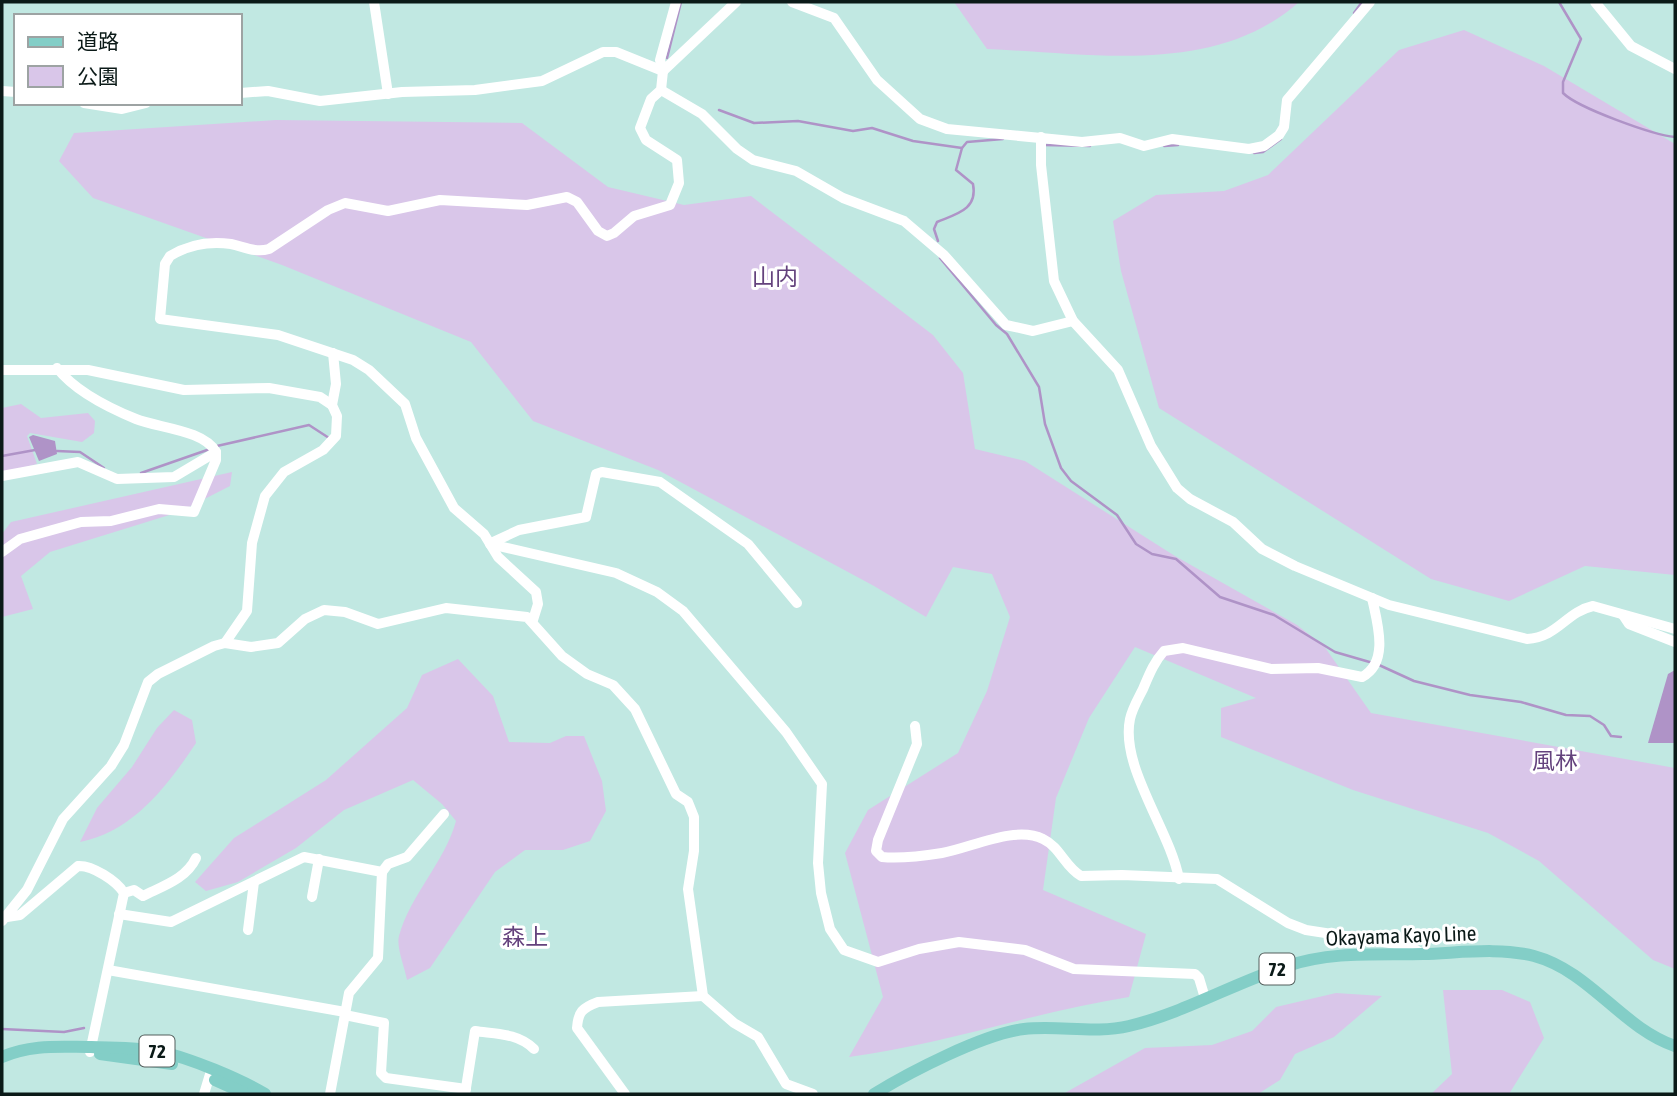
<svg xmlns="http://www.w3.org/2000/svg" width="1677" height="1096" font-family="'Asap Condensed','Noto Sans JP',sans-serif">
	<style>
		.green { fill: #d9c6e9 }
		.water { fill: #af93c7 }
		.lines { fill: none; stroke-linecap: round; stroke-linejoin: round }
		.stream { stroke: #af93c7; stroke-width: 2.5 }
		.minor { stroke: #fff; stroke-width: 10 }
		.major { stroke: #83cec7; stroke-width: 12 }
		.labels { text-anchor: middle; stroke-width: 6; stroke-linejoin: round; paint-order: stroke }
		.shield { fill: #fff; stroke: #545f5d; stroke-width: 2 }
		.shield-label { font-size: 19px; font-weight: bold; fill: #0b1a18 }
		.street-label { font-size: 21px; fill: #0b1a18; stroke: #fff }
		.neighbourhood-label { font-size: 23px; fill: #64427d; stroke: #fff }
	</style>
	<rect width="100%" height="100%" fill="#c1e8e2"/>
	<g class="green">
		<path d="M954,2H1299C1215,77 1090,53 987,49Z"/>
		<polygon points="1464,30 1544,66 1675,144 1675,575 1585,566 1509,601 1431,579 1159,408 1121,271 1113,221 1156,195 1224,191 1268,175 1399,50"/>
		<path d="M276,120L522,123L608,187L684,205L751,196L933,335L963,373L975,449L1025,461L1175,556L1297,625L1324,646L1371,713L1675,768V969L1653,960L1539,861L1488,833L1353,790L1221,737V708L1256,698L1135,647L1089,718L1056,798L1043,890L1146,934L1129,997C1035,1012 944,1044 849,1057L883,997L845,853L868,810L958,753L987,691L1010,617L992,574L953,567L926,617L874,586L658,470L533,421L471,342L282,265L93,198L59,161L74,133Z"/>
		<polygon points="21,404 41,418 88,413 95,421 94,433 82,442 30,433 27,436 37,464 2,473 2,408"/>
		<polygon points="232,472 230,486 179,512 50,552 21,576 33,609 2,617 2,534 11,522"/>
		<path d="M458,659L493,696L509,742L550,743L566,736H584L602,781L606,811L590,841L563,850H525L495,872L430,968L407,980C405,968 396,947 399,936C410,895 445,862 456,821L442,804L413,780L344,810L296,848L238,882L206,891L195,882L234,838L326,780L407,708L422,675Z"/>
		<path d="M174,710L192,720L196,743C168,785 133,832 80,842L97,808L132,767L157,728Z"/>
		<polygon points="1443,990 1502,990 1530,1002 1544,1038 1509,1094 1431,1094 1452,1074"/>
		<polygon points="1336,993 1382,996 1334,1037 1295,1054 1280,1080 1258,1094 1063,1094 1145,1048 1212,1045 1252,1031 1276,1007"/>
	</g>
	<g class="water">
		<polygon points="33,435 55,441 57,454 39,461 29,437"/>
		<polygon points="1675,670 1675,743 1648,743 1668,674"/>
	</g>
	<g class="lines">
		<g class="stream">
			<path d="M1559,2L1581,39L1563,82V93C1578,108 1653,135 1675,137"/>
			<polyline points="1354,13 1362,2"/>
			<polyline points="667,58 681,2"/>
			<polyline points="719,110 754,123 798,121 853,131 872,128 913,141 962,148 967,142 1003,139"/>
			<polyline points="1044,145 1090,146"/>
			<polyline points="1164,146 1178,145"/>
			<polyline points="1254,153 1263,152 1281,139"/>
			<path d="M938,241L934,229L937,222C956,214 978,210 973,184L956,170L962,148"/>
			<polyline points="940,258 996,325 1007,334 1039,387 1045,424 1061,468 1071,481 1117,515 1136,544 1152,554 1176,559 1220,597 1274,615 1335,652 1373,663"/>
			<polyline points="217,446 309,425 329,438"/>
			<polyline points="57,451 80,452 104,468"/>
			<polyline points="2,456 35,450"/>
			<polyline points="141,473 210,449"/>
			<polyline points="1379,665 1414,681 1470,695 1521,702 1566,715 1590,716 1604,725 1611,736 1621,737"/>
			<polyline points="2,1029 64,1032 84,1028"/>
		</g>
		<g class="minor">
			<polyline points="374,2 388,94"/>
			<polyline points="792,2 834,18 877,80 920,119 947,129 1082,142 1120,138 1144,146 1172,139 1249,149 1264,146 1279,135 1284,127 1287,100 1370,2"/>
			<polyline points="1595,2 1631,46 1675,69"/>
			<polyline points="663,71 736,2"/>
			<polyline points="661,90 702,114 737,149 753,160 796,171 843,198 904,221 944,255 1006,325 1033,331 1073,321"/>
			<polyline points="2,91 16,92"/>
			<polyline points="240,93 268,91 320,101 402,92 475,90 542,81 603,52 616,52 663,71"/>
			<polyline points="84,103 122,109 146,103"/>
			<path d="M1041,137V165L1054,281L1073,321L1118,370L1151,446L1177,488L1190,499L1233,522L1262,549L1295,566L1389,605L1527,639C1558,637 1566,612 1593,606L1675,629"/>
			<polyline points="2,370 88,370 184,390 269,388 320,397 332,405"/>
			<path d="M2,476L78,462L117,479L174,477L216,452C204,430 159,428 136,419C109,408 75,391 57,368"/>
			<polyline points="491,543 519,530 586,517 596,474 602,472 660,482 748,544 797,603"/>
			<polyline points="490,544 616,573 657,592 683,611 786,732 822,784 818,863 821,893 830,929 844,950 878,962 919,949 959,942 1025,950 1074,969 1195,974 1199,978 1205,998"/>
			<polyline points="2,552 20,539 81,522 111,521 159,509 194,512 216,460 216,452"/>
			<polyline points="1623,615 1629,624 1675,642"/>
			<path d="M533,620L538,604L536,592L498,557L484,534L454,508L416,438L405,404L369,370L353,360L278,335L160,319L165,264L170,256C188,245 210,241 231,244C245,247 255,253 269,249L328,210L345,203L388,211L440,200L527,205L567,197L577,202L598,231L607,236L614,233L634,216L670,205L679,183L677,160L646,140L640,128L651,99L661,90L663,71L660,60L676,2"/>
			<polyline points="225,643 247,611 252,543 265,496 284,472 323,450 336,436 337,416 332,405 336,384 333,353"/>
			<path d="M915,726L917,744L878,840L876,851L882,857C901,859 923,856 942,853C971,848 1015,825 1043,839C1060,847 1065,867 1081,876L1122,875L1217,879L1288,923L1306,930L1409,946L1423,954"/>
			<polyline points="382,872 388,864 407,857 444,814"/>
			<path d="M1179,879C1170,830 1120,767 1130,719C1132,709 1138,699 1143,689C1149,675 1154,662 1164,651L1183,648L1271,669L1318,668L1362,677C1390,662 1377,622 1372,598"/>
			<path d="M124,893L134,890L143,896C163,886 186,879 196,858"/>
			<polyline points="312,897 319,859"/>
			<polyline points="119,914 171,922 304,857 382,872 378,958 349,993 330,1094"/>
			<path d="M7,917L20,915L78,866C92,865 117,881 124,893L90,1052"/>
			<polyline points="2,921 27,890 63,819 111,766 124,745 148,682 158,674 214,646 225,643 251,647 278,643 305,619 324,610 345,612 378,624 446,608 527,617 562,656 587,674 613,685 635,709 676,794 688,802 694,817 694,851 688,889 703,996 734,1023 758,1037 786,1084 813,1094"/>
			<polyline points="248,930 254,882"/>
			<polyline points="108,970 345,1012"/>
			<polyline points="345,1015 384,1023 381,1073 386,1078 466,1089"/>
			<polyline points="204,1094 211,1071"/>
			<path d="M465,1094L475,1031C496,1034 518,1033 534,1049"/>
			<path d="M625,1094L577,1028C578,1012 582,1008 598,1002L703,996"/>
		</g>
		<g class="major">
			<polyline points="100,1054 172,1064"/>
			<path d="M2,1057C31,1044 60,1047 91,1047C115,1048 138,1047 161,1052C190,1058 240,1079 265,1094"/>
			<polyline points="215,1080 246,1094"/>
			<path d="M874,1094C910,1072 983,1034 1024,1029C1058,1025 1095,1034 1129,1026C1184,1013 1234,983 1287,966C1332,951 1377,955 1423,954C1459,953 1499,947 1534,956C1590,971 1622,1028 1675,1046"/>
		</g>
	</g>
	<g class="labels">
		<g class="shield">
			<rect x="1259.5" y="953.5" width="35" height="31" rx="5"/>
			<rect x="139.5" y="1035.5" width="35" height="31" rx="5"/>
		</g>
		<g class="shield-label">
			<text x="1277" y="976">72</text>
			<text x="157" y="1058">72</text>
		</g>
		<g class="street-label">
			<text transform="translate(1401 936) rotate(-2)" y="7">Okayama Kayo Line</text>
		</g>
		<g class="neighbourhood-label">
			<text x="775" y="285">山内</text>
			<text x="1555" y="769">風林</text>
			<text x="525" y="945">森上</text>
		</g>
	</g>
	<rect width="1677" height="1096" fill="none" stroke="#0b1a18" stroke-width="7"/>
	<rect x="14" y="14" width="228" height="91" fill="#ffffff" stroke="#9da3a3" stroke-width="2"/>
	<rect x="28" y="37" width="35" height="10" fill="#83cec7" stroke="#9da3a3" stroke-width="2"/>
	<text x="77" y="49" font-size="21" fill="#0b1a18">道路</text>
	<rect x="28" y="66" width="35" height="21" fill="#d9c6e9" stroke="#9da3a3" stroke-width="2"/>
	<text x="77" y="84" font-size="21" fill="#0b1a18">公園</text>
</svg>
